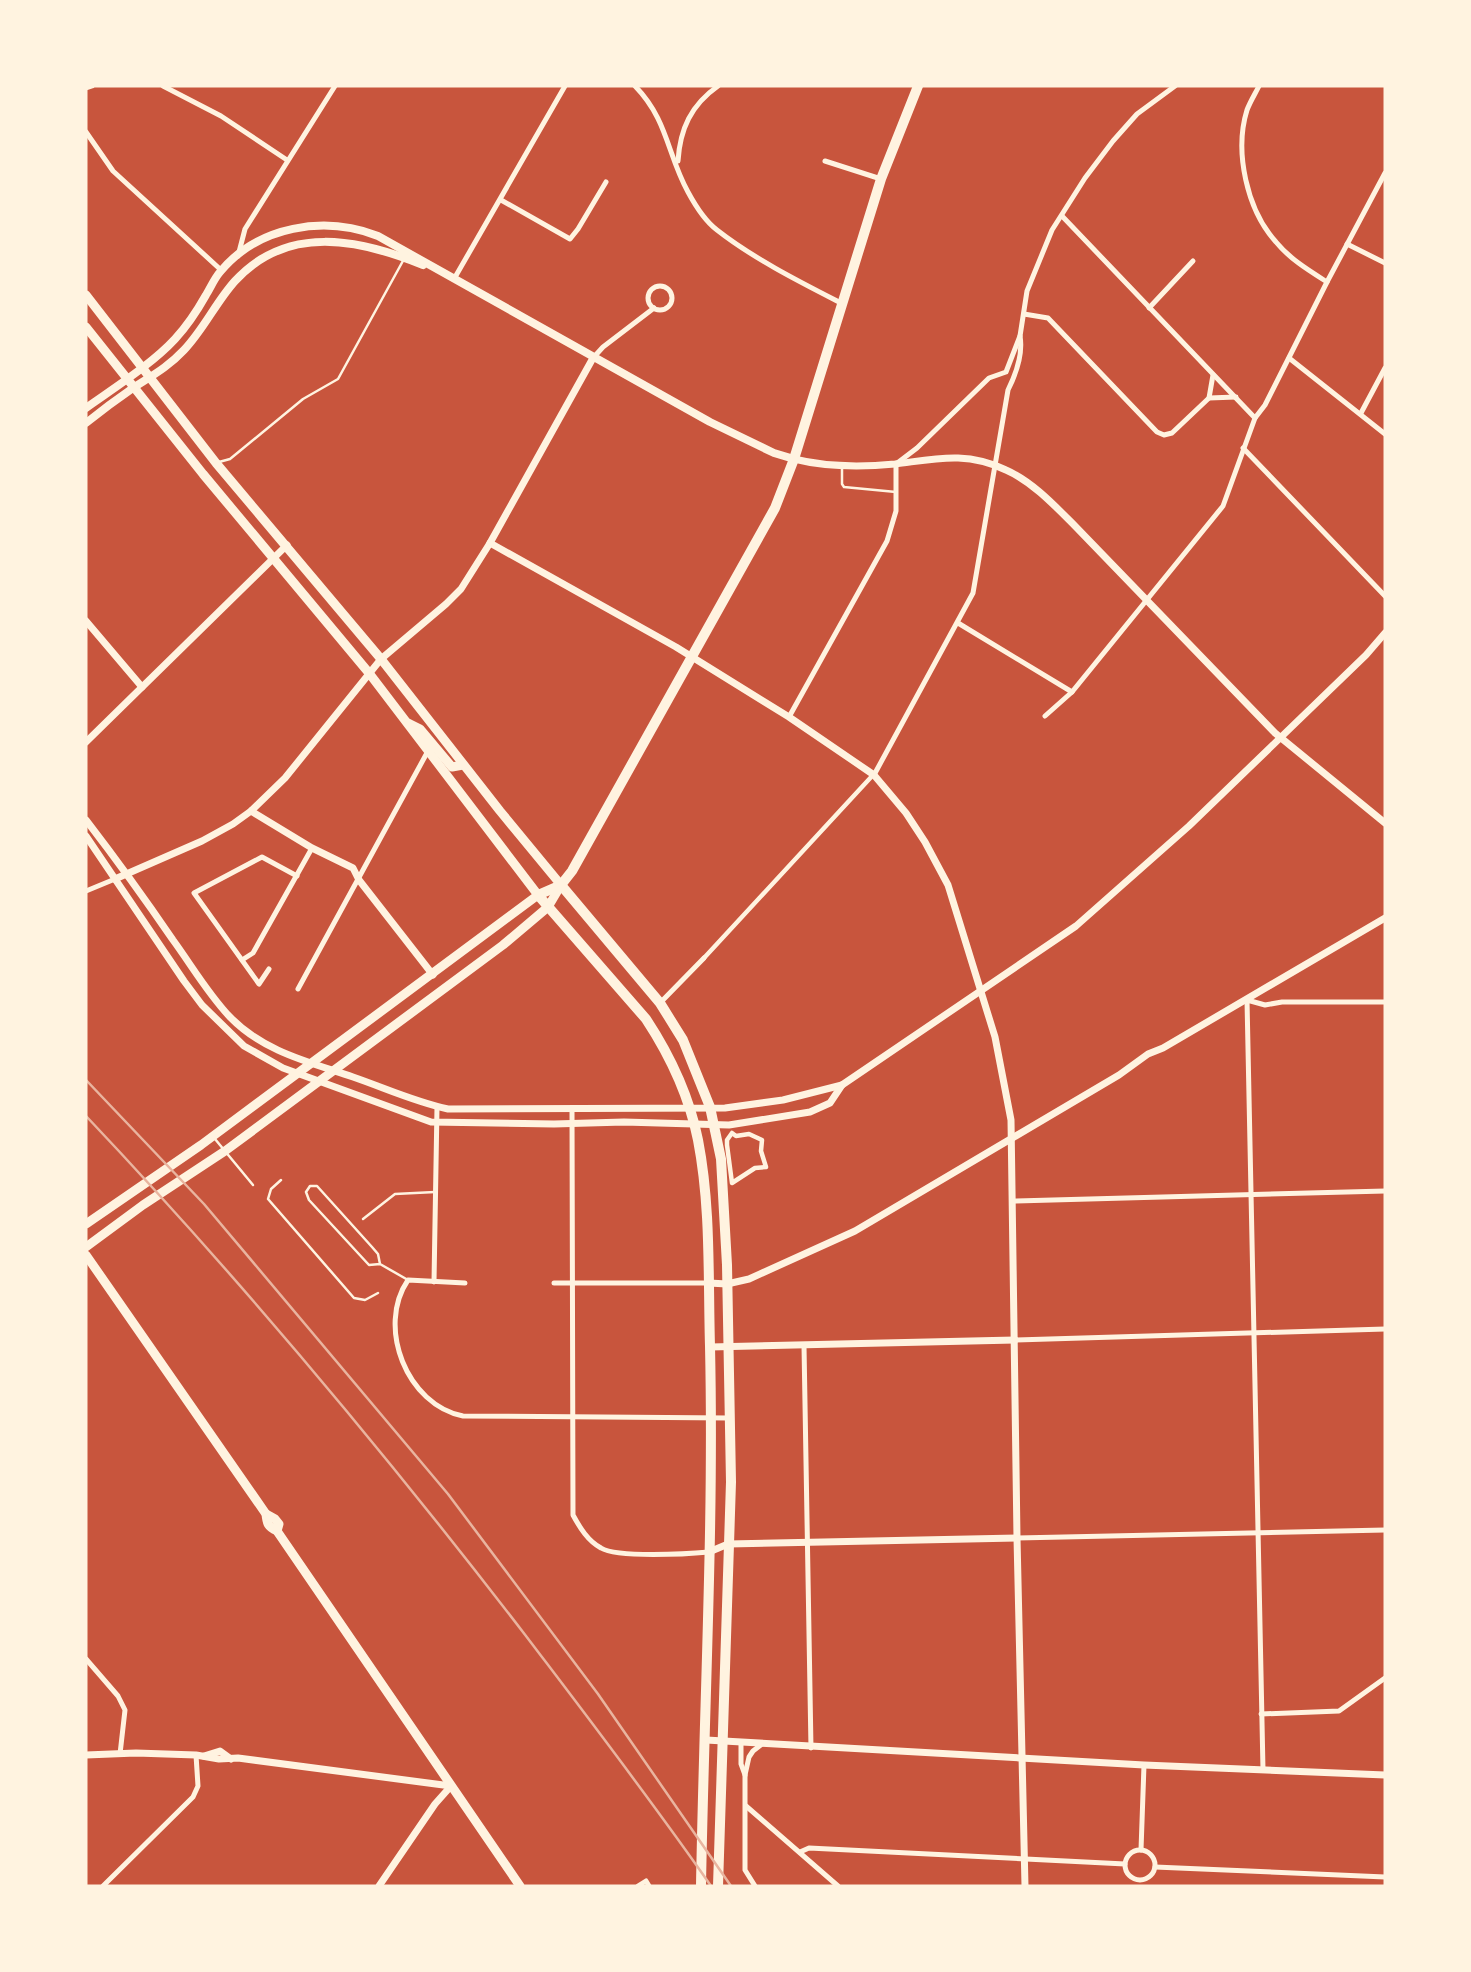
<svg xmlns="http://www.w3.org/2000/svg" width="1471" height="1972" font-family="'Public Sans',sans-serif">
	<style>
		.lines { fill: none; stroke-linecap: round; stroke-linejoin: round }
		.service { stroke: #fff3e0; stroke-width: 2.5 }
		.pedestrian { stroke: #fff3e0; stroke-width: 4.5 }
		.minor { stroke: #fff3e0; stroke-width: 5 }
		.tertiary { stroke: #fff3e0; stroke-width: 7 }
		.secondary { stroke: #fff3e0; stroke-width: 8 }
		.primary { stroke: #fff3e0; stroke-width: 9 }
		.trunk { stroke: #fff3e0; stroke-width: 10 }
		.rail { stroke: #e9b49f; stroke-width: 2.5 }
	</style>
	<rect width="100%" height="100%" fill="#c8553d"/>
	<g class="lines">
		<g class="service">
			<polyline points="219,462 230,459 303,399 338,379 404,259"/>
			<polyline points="842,467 842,484 844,487 896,492"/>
			<polyline points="215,1139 253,1185"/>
			<polyline points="281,1180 271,1189 268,1199 354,1298 365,1300 378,1293"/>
			<polyline points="363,1219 395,1194 435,1192"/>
			<polyline points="380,1264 378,1254 372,1247 317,1186 310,1186 306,1192 309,1200 369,1265 380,1264 408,1280"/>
		</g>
		<g class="pedestrian">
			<polyline points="704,958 873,775"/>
			<polygon points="732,1133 736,1136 749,1134 762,1140 761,1151 766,1167 755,1168 732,1183 727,1145 727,1140"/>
		</g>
		<g class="minor">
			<polyline points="163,86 221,116 287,160"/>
			<path d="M635,86C668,120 667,154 688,192C695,205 705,221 717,230C754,259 802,283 843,304"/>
			<path d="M1259,86C1255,94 1250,102 1247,110C1234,152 1247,210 1276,242C1290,259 1308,270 1327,282"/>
			<polyline points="86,88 92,86"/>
			<polyline points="86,132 113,171 221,270"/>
			<path d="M678,161C680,129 691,105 718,86"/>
			<polyline points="825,161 881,179"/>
			<polyline points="501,200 570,239 578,229 606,182"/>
			<polyline points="1062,216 1255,418"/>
			<polyline points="1347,244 1385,263"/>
			<polyline points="238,256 245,229 335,86"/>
			<polyline points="454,279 565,86"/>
			<circle cx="660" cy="298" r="12"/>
			<polyline points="1149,308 1193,261"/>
			<polyline points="1024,314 1048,318 1157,432 1164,435 1172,433 1209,398 1213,375"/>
			<polyline points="593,358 603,347 654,308"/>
			<polyline points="1289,358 1385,434"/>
			<polyline points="1209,398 1236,397"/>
			<polyline points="1361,413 1385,368"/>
			<polyline points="1243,448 1385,596"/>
			<polyline points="958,623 1072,692"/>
			<polyline points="1045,716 1072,692 1223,506 1255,418 1265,405 1327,282 1385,173"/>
			<polyline points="789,717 887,541 896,511 896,464 917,448 989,378 1006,372 1020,336 1027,291 1052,230 1085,178 1113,141 1137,114 1175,86"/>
			<path d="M874,775L973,593L1008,390C1016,374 1023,353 1020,336"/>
			<polyline points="86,891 115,879"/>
			<polyline points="242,960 253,953 312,848"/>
			<polyline points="269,969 259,984 194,893 262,857 297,876"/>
			<polyline points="298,989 428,751"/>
			<polyline points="660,1003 704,958"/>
			<path d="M572,1109L573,1515C580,1528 588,1541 601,1548C617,1558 688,1554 709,1552"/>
			<polyline points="1014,1201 1385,1191"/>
			<polyline points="434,1282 437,1107"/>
			<path d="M465,1283L408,1280C376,1327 407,1405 463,1416L729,1418"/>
			<polyline points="554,1283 709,1283"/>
			<polyline points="1015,1340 1385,1329"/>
			<polyline points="804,1346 811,1748"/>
			<polyline points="1017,1538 1385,1530"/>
			<polyline points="86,1659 118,1696 125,1710 120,1754"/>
			<polyline points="1261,1714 1339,1711 1385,1678"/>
			<polyline points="741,1742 741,1764 745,1775"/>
			<polyline points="1263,1770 1247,1000 1265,1005 1282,1002 1385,1002"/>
			<polyline points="746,1806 838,1886"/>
			<polyline points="1141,1850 1144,1765"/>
			<circle cx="1140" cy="1865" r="15"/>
			<polyline points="800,1852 809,1848 1125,1864"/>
			<polyline points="1155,1867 1385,1877"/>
			<polyline points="103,1886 193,1797 198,1786 196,1755"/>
			<polyline points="638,1886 646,1881 649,1886"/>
			<polyline points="755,1886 745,1870 745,1775 749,1757 753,1751 762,1744"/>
		</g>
		<g class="tertiary">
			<path d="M794,459C826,467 863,467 895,464C936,459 966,451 1006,470C1033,482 1055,506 1076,527L1275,733L1385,823"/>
			<polyline points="490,543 676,647 789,717 874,775 906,813 925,842 948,885 995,1037 1011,1120 1017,1538 1025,1886"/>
			<polyline points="86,621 142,687"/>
			<polyline points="86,742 287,545"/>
			<polyline points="251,811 312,848 353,868 359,880 433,975"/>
			<path d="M86,820C116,859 145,899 173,940C192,966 208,994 230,1017C264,1052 309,1062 353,1077C385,1088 415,1102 448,1109L725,1108L783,1100L842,1085L1076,926L1189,826L1366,655L1385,633"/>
			<polyline points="86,836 184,981 202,1005 244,1046 283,1068 431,1122 554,1124 624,1122 729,1125 810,1112 830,1103 842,1085"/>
			<polyline points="115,879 202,841 233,824 251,811 285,778 381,659 446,604 461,589 490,543 593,358"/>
			<polyline points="709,1283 727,1284 749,1279 855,1231 1119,1075 1148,1054 1163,1048 1385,918"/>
			<polyline points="710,1347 1015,1340"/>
			<polyline points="709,1552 728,1544 1017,1538"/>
			<polyline points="706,1740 1144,1765 1385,1775"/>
			<polyline points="86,1755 136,1753 196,1755 219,1759 238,1758 451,1786"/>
			<polyline points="204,1756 220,1751 231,1759"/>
			<polyline points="379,1886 435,1804 451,1786"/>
		</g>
		<g class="secondary">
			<path d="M86,408C114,388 152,364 175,339C187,326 197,311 206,295C211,287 214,279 220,272C258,226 324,215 378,236L710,422L774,453L794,459"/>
			<path d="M86,423C101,411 117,399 133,388C153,375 168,367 184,350C204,329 216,302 235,281C287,224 359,239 423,265"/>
		</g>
		<g class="primary">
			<polyline points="86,295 216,463 381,659 500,811 561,885 548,907 503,945 225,1151 143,1205 86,1247"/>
			<polyline points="86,327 203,474 369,673 538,895 201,1145 86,1224"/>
			<polyline points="408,723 420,729 452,767 463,765"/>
			<path d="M86,1255L266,1514C267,1524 268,1527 277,1531L520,1886"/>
			<polyline points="266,1514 275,1519 279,1524 277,1531"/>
		</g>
		<g class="trunk">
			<polyline points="561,885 660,1003 683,1040 710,1107 721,1159 727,1265 731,1482 718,1886"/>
			<path d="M701,1886C704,1706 714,1526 710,1346C708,1277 711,1207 698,1140C689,1095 671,1057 646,1019L538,895L561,885L572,871L775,508L794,459L881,179L918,86"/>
		</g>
		<g class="rail">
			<polyline points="86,1080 204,1204 448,1494 598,1694 731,1886"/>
			<path d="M86,1116C242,1281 387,1455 526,1636C589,1719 652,1801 711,1886"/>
		</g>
	</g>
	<rect width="1471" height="1972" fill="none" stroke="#fff3e0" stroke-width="175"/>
</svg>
